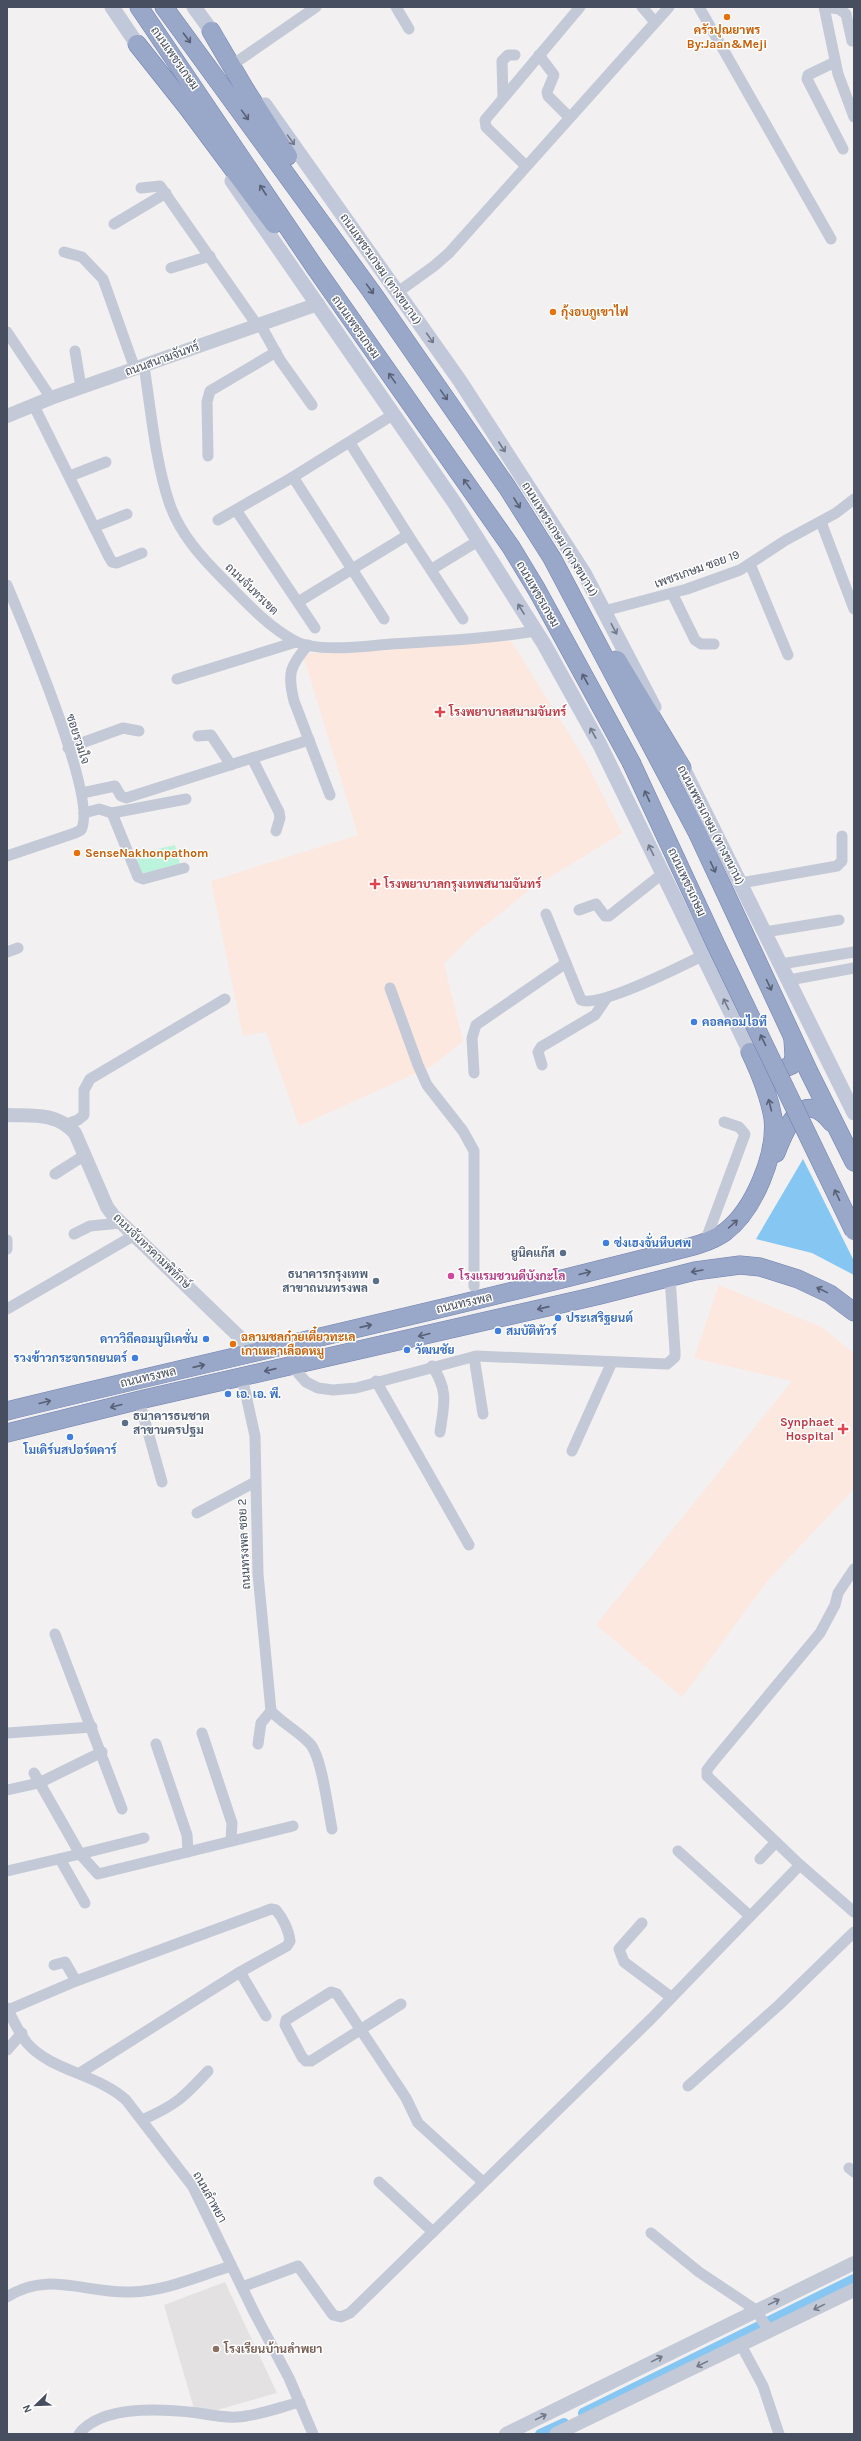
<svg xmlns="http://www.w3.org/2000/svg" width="861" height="2441" font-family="Karla,Sarabun,sans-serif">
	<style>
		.education { fill: #e4e1e2 }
		.medical { fill: #fde8df }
		.pitch { fill: #bcf3dc }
		.water { fill: #86c6f2 }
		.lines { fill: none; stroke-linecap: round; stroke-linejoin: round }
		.canal { stroke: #86c6f2; stroke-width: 10 }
		.trunk-casing { stroke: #6f80ae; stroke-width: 19 }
		.minor { stroke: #c3c9d6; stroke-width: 11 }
		.tertiary { stroke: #c3c9d6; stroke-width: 14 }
		.secondary { stroke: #c1c8da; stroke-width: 15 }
		.trunk { stroke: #99a7c9; stroke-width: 18 }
		.trunk-bridge-casing { stroke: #6f80ae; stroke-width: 19; stroke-linecap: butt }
		.trunk-bridge { stroke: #99a7c9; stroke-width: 18 }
		.oneway { stroke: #576074 }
		.oneway2 { stroke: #71798a }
		.oneway3 { stroke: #727989 }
		.food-dot { fill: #e8710a; stroke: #fff; stroke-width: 1.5 }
		.health-dot { fill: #e0444e; stroke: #fff; stroke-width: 1.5 }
		.shop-dot { fill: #3f7fe0; stroke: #fff; stroke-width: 1.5 }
		.service-dot { fill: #5c6f8a; stroke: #fff; stroke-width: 1.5 }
		.hotel-dot { fill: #d1479c; stroke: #fff; stroke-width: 1.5 }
		.education-dot { fill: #8d6e63; stroke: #fff; stroke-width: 1.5 }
		.labels { text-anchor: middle; stroke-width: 3; stroke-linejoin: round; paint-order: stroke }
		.food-label { font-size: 12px; font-weight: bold; fill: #c56008; stroke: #fff; text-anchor: start }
		.street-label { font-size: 12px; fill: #464e5f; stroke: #fff }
		.health-label { font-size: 12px; font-weight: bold; fill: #be3a42; stroke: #fff; text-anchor: start }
		.shop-label { font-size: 12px; font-weight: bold; fill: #366cbe; stroke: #fff; text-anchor: start }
		.service-label { font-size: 12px; font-weight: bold; fill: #4e5e75; stroke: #fff; text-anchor: end }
		.hotel-label { font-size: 12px; font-weight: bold; fill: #b23c85; stroke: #fff; text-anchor: start }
		.education-label { font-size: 12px; font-weight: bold; fill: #785e54; stroke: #fff; text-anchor: start }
	</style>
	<rect width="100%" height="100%" fill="#f2f0f0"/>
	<polygon class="education" points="225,2282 277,2393 196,2416 164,2305"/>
	<g class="medical">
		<polygon points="511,641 584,758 622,833 532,888 467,940 444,964 463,1041 432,1066 299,1126 266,1032 243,1036 211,881 358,835 304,658 310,653"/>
		<polygon points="719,1285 821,1327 854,1353 854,1489 769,1579 682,1697 596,1625 792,1381 694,1358"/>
	</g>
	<polygon class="pitch" points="175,845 180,864 141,874 136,854"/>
	<polygon class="water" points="803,1159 854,1261 854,1275 812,1253 756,1239"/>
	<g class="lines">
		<g class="canal">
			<polyline points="583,2413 854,2279"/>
			<polyline points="540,2434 564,2423"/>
		</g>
		<g class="trunk-casing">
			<g id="trunk">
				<polyline points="139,7 316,269 511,547 537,590 631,762"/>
				<polyline points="164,7 371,291 507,487 552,558 697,832 809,1072 854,1162"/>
				<polyline points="211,31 245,89 288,156"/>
				<polyline points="137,44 187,107 274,224"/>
				<polyline points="617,660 682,768"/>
				<polyline points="763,1068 773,1073 792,1065 794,1056 793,1040"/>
				<path d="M776,1153C786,1127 803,1086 832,1123"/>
				<path d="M7,1411C192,1366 378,1325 562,1279C594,1271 626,1263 658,1255C680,1249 707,1245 725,1232C754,1210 777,1154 773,1118C769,1095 760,1073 750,1052"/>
				<polyline points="7,1433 144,1399 596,1296 695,1271 740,1265 760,1267 798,1279 830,1294 854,1312"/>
			</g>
		</g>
		<g class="minor">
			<polyline points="396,7 409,29"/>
			<polyline points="642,7 655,22"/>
			<polyline points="699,7 831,239"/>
			<polyline points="824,7 838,74 854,117"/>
			<polyline points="825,7 839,9 846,14 852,41"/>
			<polyline points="539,55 554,75 547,92 548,96 569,117"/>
			<polyline points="835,62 808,75 807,79 843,149"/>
			<polyline points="235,63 316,7"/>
			<polyline points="503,97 502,61 508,55 515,55"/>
			<polyline points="526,166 486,127 485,120 580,7"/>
			<polyline points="141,188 160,186 257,325"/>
			<polyline points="114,224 166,193"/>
			<polyline points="64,252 82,257 103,279 135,369"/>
			<polyline points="171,268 210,256"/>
			<polyline points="398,292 434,266 449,253 669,7"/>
			<polyline points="260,324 280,360 312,405"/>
			<polyline points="7,332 51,398"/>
			<polyline points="75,351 81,387"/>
			<path d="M144,366C151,410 155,460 169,502C179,533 202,558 224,580C246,602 267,626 295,641C318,653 365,646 391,644C439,641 487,639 535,631"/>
			<polyline points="34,406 109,557 112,562 117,563 142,553"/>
			<polyline points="208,456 207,402 210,391 276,352"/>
			<polyline points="70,476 106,462"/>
			<polyline points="293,477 384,619"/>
			<polyline points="236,510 315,628"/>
			<polyline points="218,520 293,477 394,414"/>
			<polyline points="821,522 854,609"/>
			<polyline points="94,527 127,514"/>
			<polyline points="408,535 463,619"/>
			<polyline points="750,564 788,655"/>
			<polyline points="432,569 478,541"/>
			<path d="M7,585C23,624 99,800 81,830L75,833L7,856"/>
			<polyline points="672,593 695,640 701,644 714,644"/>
			<polyline points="298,602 408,535 350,443"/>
			<polyline points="604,611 687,589 740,570 786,540 836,513 854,499"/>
			<path d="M308,645C290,666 287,673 294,701L330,795"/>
			<polyline points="177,679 296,642"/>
			<polyline points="198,736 211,735 231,765"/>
			<polyline points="68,748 123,728 139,731"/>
			<polyline points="252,758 279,812 280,818 276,831"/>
			<polyline points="82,793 115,786 121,796 126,798 309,740"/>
			<polyline points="84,813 99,809 112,813 186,799"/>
			<polyline points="112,813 138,877 143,879 184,868"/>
			<polyline points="741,883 837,866 842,861 842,836"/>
			<polyline points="579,910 596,904 605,916 609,916 662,874"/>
			<path d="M546,914L581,1000C599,1008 681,966 702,956"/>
			<polyline points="765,932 839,920"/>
			<polyline points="7,952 18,948"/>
			<polyline points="781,964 854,952"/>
			<polyline points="789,980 854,968"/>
			<polyline points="390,988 418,1065 427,1085 463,1131 474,1151 474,1286"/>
			<polyline points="542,1065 538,1052 541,1047 595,1015 606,999"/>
			<polyline points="474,1073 472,1038 476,1025 566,963"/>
			<polyline points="67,1124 78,1120 84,1115 84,1090 90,1079 225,999"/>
			<polyline points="55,1174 85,1155"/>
			<polyline points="74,1234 90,1226 121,1223"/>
			<polyline points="7,1240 7,1249"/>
			<polyline points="705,1242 745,1134 739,1127 724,1122"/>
			<polyline points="7,1309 133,1236"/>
			<polyline points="474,1357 483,1414"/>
			<polyline points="291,1365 306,1382 318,1388 333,1390 356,1388 476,1356 667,1364 675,1357 675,1351 670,1277"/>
			<path d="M432,1366C449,1390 444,1405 440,1432"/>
			<polyline points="242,1377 255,1436 258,1574 271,1711"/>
			<polyline points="376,1381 469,1545"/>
			<polyline points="139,1400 162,1482"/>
			<polyline points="572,1451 612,1362"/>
			<polyline points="197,1513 255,1482"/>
			<polyline points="854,1569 838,1593 835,1605 820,1633 713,1762 707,1770 707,1776 800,1865 854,1912"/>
			<polyline points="55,1634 122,1809"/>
			<polyline points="7,1733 92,1727"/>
			<polyline points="202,1733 232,1823 231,1841"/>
			<polyline points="156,1744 187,1835 188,1852"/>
			<path d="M258,1744L261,1723L271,1711C283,1724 300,1732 311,1745C322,1759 328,1810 332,1829"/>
			<polyline points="34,1773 80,1854 144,1838"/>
			<polyline points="7,1790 39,1783 102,1752"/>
			<polyline points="678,1851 750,1916"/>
			<polyline points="60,1859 85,1903"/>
			<polyline points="760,1859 776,1842"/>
			<polyline points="7,1871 80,1854 98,1874 293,1826"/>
			<polyline points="642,1923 619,1949 624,1962 671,1997"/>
			<polyline points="54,1965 65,1962 76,1981"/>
			<polyline points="240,1972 266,2016"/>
			<polyline points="401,2004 311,2061 306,2061 302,2057 285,2025 286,2020 331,1992 337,1994 406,2098 418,2123 483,2182"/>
			<path d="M7,2008C13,2020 19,2033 27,2043C51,2071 98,2074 126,2100L193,2187L255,2314L289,2378L313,2434"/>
			<path d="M8,2010L76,1981L271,1909L276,1910C283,1918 289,1931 290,1941L287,1946L240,1972L80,2073"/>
			<polyline points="7,2050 22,2033"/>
			<polyline points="688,2086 779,2005 854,1932"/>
			<path d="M142,2120C176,2105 183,2098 208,2071"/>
			<polyline points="849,2168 854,2172"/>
			<polyline points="379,2182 433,2232"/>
			<polyline points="651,2233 699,2272 756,2310 769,2331"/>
			<polyline points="242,2287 298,2266 333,2315 341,2317 350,2313 651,2019 800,1865"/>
			<path d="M7,2297C48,2270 86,2294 131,2292C166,2291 199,2276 231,2266"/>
			<polyline points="741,2345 763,2386 779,2434"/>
			<path d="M79,2434C102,2404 164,2409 198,2413C211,2415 224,2418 237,2417C258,2416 280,2407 300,2402"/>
		</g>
		<g class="tertiary">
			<polyline points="7,416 51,398 318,304"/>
			<path d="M7,1115C33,1116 56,1112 75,1133L107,1207L113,1215L256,1353"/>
			<polyline points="506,2434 854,2263"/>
			<polyline points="556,2434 854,2290"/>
		</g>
		<g class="secondary">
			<polyline points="112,7 143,53"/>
			<polyline points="194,7 218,40"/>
			<polyline points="265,105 460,381 584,573 654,707"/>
			<polyline points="232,181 454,502 544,644 600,745 750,1052"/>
			<polyline points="678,758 854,1113"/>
		</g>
		<use href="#trunk" class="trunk"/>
		<g class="trunk-bridge-casing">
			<polyline id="trunk-bridge" points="631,762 716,945 854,1231"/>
		</g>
		<use href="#trunk-bridge" class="trunk-bridge"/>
	</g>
	<defs><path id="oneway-shaft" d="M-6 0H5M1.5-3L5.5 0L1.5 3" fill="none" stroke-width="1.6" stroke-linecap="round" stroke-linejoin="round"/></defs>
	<g class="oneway">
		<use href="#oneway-shaft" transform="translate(187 38) rotate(53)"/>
		<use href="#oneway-shaft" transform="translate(245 115) rotate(54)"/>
		<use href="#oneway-shaft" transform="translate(263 190) rotate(-123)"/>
		<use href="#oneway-shaft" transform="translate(370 289) rotate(54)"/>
		<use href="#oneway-shaft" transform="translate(392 378) rotate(-125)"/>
		<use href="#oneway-shaft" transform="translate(444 395) rotate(55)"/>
		<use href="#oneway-shaft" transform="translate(467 484) rotate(-126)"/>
		<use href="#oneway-shaft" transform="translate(517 503) rotate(58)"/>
		<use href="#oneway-shaft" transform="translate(585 679) rotate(-119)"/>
		<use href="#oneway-shaft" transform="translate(647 796) rotate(-115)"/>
		<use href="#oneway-shaft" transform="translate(713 867) rotate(65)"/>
		<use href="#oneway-shaft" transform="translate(769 985) rotate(65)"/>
		<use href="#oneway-shaft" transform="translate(763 1040) rotate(-116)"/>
		<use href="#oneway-shaft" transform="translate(770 1105) rotate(-104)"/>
		<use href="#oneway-shaft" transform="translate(837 1195) rotate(-116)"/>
		<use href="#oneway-shaft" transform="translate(733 1224) rotate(-42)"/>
		<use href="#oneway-shaft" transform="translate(697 1271) rotate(170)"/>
		<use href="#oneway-shaft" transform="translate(585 1273) rotate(-14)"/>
		<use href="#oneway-shaft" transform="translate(822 1290) rotate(-154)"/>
		<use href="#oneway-shaft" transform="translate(543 1308) rotate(167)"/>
		<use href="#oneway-shaft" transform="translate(366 1326) rotate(-13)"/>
		<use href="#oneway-shaft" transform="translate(424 1335) rotate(166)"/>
		<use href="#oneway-shaft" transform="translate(199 1366) rotate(-13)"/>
		<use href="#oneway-shaft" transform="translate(270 1370) rotate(167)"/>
		<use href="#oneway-shaft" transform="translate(45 1402) rotate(-14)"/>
		<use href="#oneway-shaft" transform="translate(116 1406) rotate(165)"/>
	</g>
	<g class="oneway2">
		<use href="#oneway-shaft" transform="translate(291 140) rotate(54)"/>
		<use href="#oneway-shaft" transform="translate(430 338) rotate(55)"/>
		<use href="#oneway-shaft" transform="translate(502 447) rotate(57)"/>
		<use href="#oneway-shaft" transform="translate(521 609) rotate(-122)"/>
		<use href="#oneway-shaft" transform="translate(614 629) rotate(62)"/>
		<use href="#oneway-shaft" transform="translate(593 733) rotate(-119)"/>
		<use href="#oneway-shaft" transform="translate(651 850) rotate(-116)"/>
		<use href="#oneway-shaft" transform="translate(726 1004) rotate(-116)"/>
	</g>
	<g class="oneway3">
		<use href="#oneway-shaft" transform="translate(774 2302) rotate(-26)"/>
		<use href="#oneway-shaft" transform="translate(819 2307) rotate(154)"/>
		<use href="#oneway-shaft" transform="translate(657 2359) rotate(-26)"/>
		<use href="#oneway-shaft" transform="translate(702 2364) rotate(154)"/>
		<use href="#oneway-shaft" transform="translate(541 2417) rotate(-26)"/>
	</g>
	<g class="food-dot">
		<circle cx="727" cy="17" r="4"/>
		<circle cx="553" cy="312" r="4"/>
		<circle cx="77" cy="853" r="4"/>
		<circle cx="233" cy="1344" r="4"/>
	</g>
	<g class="health-dot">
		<path d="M438 706h4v4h4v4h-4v4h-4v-4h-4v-4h4z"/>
		<path d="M373 878h4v4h4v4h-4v4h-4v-4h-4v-4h4z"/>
		<path d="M841 1423h4v4h4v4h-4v4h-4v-4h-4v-4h4z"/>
	</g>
	<g class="shop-dot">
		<circle cx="694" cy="1022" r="4"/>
		<circle cx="606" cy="1243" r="4"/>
		<circle cx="558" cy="1318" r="4"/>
		<circle cx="498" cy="1331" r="4"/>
		<circle cx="206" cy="1339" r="4"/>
		<circle cx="407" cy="1350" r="4"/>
		<circle cx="135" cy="1358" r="4"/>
		<circle cx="228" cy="1394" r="4"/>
		<circle cx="70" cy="1437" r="4"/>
	</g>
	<g class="service-dot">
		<circle cx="563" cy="1253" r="4"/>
		<circle cx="376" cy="1281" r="4"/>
		<circle cx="125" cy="1423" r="4"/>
	</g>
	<circle class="hotel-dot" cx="451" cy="1276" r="4"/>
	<circle class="education-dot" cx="216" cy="2349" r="4"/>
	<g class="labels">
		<g class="food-label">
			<text x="727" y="34" text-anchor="middle">ครัวปุณยาพร<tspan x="727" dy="14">By:Jaan&amp;Meji</tspan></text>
			<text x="561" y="316">กุ้งอบภูเขาไฟ</text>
			<text x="85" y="857">SenseNakhonpathom</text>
			<text x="241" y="1341">ฉลามชลก๋วยเตี๋ยวทะเล<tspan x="241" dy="14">เกาเหลาเลือดหมู</tspan></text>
		</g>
		<g class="street-label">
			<text transform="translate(175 58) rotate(55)" y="4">ถนนเพชรเกษม</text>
			<text transform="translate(381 269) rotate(55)" y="4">ถนนเพชรเกษม (ทางขนาน)</text>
			<text transform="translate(356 327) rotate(55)" y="4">ถนนเพชรเกษม</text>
			<text transform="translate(162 359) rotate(-20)" y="4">ถนนสนามจันทร์</text>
			<text transform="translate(560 539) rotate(58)" y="4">ถนนเพชรเกษม (ทางขนาน)</text>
			<text transform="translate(697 569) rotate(-20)" y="4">เพชรเกษม ซอย 19</text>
			<text transform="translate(252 589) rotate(44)" y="4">ถนนจันทรเขต</text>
			<text transform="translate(538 594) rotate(60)" y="4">ถนนเพชรเกษม</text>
			<text transform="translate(78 739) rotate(72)" y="4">ซอยรวมใจ</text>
			<text transform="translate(711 825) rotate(63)" y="4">ถนนเพชรเกษม (ทางขนาน)</text>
			<text transform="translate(687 882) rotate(65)" y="4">ถนนเพชรเกษม</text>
			<text transform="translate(152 1251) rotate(44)" y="4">ถนนจันทรคามพิทักษ์</text>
			<text transform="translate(464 1303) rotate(-13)" y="4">ถนนทรงพล</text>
			<text transform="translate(148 1377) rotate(-13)" y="4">ถนนทรงพล</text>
			<text transform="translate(244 1544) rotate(-93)" y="4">ถนนทรงพล ซอย 2</text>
			<text transform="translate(210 2197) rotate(61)" y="4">ถนนลำพยา</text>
		</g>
		<g class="health-label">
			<text x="449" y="716">โรงพยาบาลสนามจันทร์</text>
			<text x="384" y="888">โรงพยาบาลกรุงเทพสนามจันทร์</text>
			<text x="834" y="1426" text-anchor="end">Synphaet<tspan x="834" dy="14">Hospital</tspan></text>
		</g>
		<g class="shop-label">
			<text x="702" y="1026">คอลคอมไอที</text>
			<text x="614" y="1247">ซ่งเฮงจั่นหีบศพ</text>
			<text x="566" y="1322">ประเสริฐยนต์</text>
			<text x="506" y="1335">สมบัติทัวร์</text>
			<text x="198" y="1343" text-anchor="end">ดาววิถีคอมมูนิเคชั่น</text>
			<text x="415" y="1354">วัฒนชัย</text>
			<text x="127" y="1362" text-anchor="end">รวงข้าวกระจกรถยนตร์</text>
			<text x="236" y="1398">เอ. เอ. พี.</text>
			<text x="70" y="1454" text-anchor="middle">โมเดิร์นสปอร์ตคาร์</text>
		</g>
		<g class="service-label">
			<text x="555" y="1257">ยูนิคแก๊ส</text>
			<text x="368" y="1278">ธนาคารกรุงเทพ<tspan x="368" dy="14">สาขาถนนทรงพล</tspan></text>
			<text x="133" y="1420" text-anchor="start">ธนาคารธนชาต<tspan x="133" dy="14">สาขานครปฐม</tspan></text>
		</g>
		<g class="hotel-label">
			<text x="459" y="1280">โรงแรมชวนดีบังกะโล</text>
		</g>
		<g class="education-label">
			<text x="224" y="2353">โรงเรียนบ้านลำพยา</text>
		</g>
	</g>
	<rect width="861" height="2441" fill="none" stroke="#464e5f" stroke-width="16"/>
	<g transform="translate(36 2405) rotate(247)" stroke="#ffffff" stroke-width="3" paint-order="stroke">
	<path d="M0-3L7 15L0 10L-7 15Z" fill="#464e5f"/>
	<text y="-6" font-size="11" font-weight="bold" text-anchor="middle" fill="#464e5f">N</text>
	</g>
</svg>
